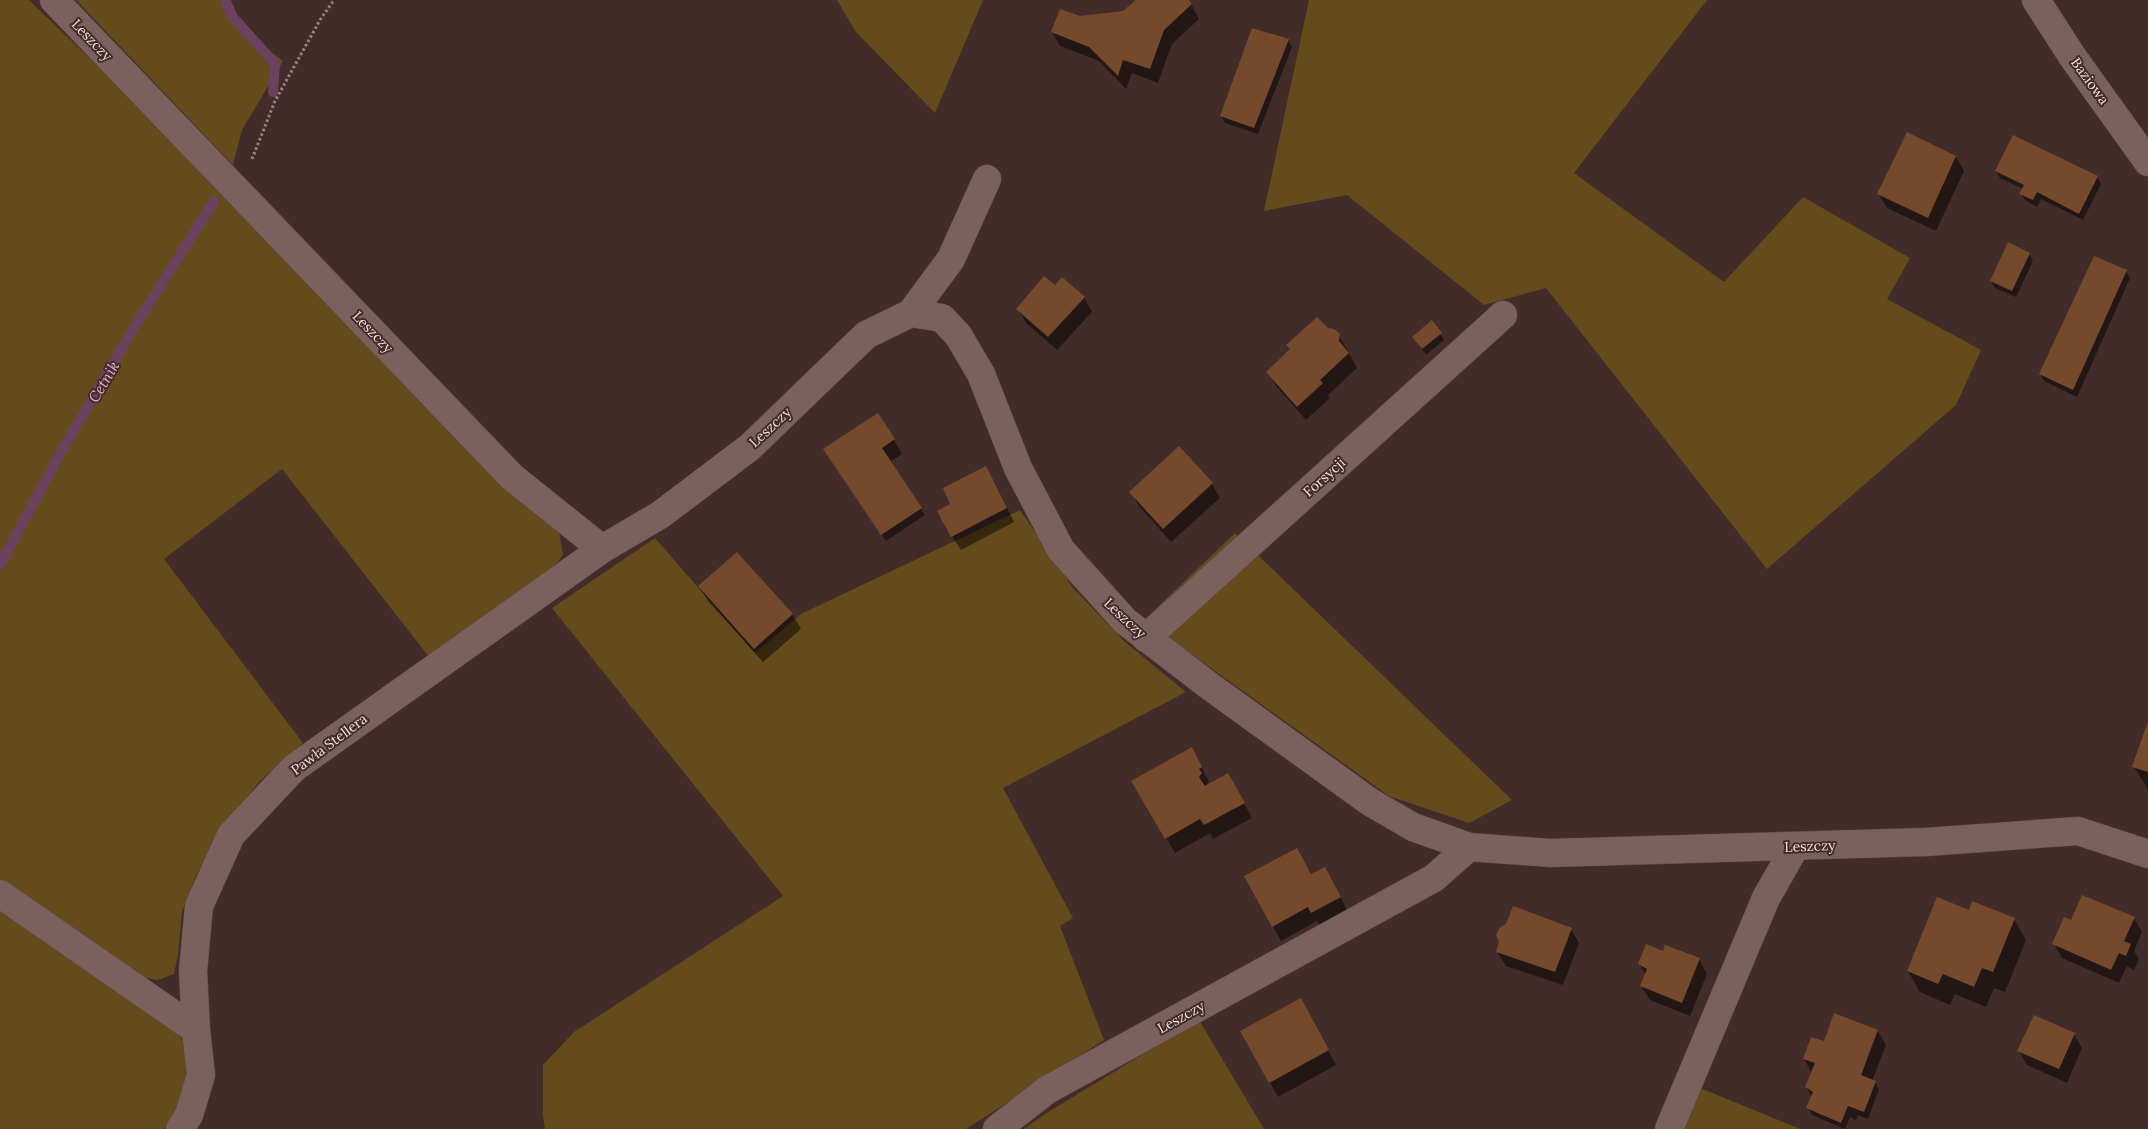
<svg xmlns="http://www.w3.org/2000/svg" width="2148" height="1129" font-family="Lora,serif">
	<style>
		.green { fill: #644b1c }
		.shadow { fill: #0007 }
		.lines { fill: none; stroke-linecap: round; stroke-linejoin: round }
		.stream { stroke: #6c415f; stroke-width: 10 }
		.building { fill: #754a2c }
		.minor-casing { stroke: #5d4a47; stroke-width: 29 }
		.path { stroke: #978482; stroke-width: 3; stroke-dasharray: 2.5 2.5; stroke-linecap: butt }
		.minor { stroke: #7a615d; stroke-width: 28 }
		.labels { text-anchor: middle; stroke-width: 4; stroke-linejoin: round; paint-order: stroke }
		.street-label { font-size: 14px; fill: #f2e3e1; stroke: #422c29 }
		.water-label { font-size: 15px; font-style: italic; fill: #efa9d9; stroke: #422c29 }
	</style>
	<rect width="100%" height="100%" fill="#422c29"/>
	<g class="green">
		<path d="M0,0H29C211,173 384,354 559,532L563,555L548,574L430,658L282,469L164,559L303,743L259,782L219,831L195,878L182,912L178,954L174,974L158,980L135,976L0,883Z"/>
		<path d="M76,0H231C239,25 262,46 283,61L242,130L233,165Z"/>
		<polygon points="837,0 983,0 935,113 856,32"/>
		<polygon points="1309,0 1707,0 1574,173 1724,282 1803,197 1910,258 1887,299 1981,350 1956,405 1767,569 1546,288 1484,305 1347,195 1264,211"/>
		<polygon points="1020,510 1073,588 1125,642 1186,692 1003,788 1073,918 1060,926 1104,1040 966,1129 545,1129 543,1115 543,1065 574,1032 783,896 552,608 655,538 755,653 801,614"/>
		<polygon points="1235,533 1512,800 1469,823 1389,796 1144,620"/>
		<polygon points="0,907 163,1021 184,1041 189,1065 184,1092 175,1115 164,1129 0,1129"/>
		<polygon points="1199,1020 1264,1129 1024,1129 1045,1114"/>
		<polygon points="1700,1088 1800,1129 1684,1129"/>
	</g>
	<g class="shadow">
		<polygon points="1138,0 1189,0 1199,19 1172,44 1158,83 1132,73 1126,89 1099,61 1060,46 1052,32 1080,17 1124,12"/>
		<polygon points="1288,40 1292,47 1258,134 1225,123 1221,116"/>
		<polygon points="1908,133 1956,157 1964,171 1936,231 1887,208 1879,194"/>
		<polygon points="1996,171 2097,177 2101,184 2083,220 2041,199 2037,207 2025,200 2021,194 2023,189 2000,178"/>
		<polygon points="2029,254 2033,261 2016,297 1995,288 1991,281"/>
		<polygon points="2126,271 2130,278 2077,397 2044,381 2040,374"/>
		<polygon points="1084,297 1092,312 1057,350 1026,323 1018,309"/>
		<polygon points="1327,329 1339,335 1357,368 1328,395 1330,398 1306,420 1276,386 1268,372 1291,350 1288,346"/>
		<polygon points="1440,333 1444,340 1426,355 1413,337"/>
		<polygon points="894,440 902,454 890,462 925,515 886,541 833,464"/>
		<polygon points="994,482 1014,522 961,550 952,536"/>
		<polygon points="1212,484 1220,498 1171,542 1139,506 1131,492"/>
		<polygon points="700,587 792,614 801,629 763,662 708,601"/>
		<polygon points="2148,724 2148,789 2134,767"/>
		<polygon points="1199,763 1209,782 1207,784 1208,786 1236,789 1252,818 1213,839 1210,833 1175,853 1133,781"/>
		<polygon points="1311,876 1333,882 1348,912 1320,927 1317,921 1281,941 1273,926"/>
		<polygon points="2134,918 2142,932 2134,951 2139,959 2134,970 2127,966 2119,983 2062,958 2054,944 2072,921"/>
		<polygon points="2014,919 2026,940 2005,992 1994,988 1986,1007 1955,994 1950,1005 1920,992 1908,971"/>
		<polygon points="1571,929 1579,943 1563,985 1506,966 1497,952"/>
		<polygon points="1664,953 1699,959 1707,974 1690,1016 1650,1000 1641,986 1646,975 1639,964"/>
		<polygon points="1308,1014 1336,1065 1278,1097 1242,1032"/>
		<polygon points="1878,1031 1886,1045 1872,1081 1875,1082 1879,1089 1868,1119 1858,1115 1856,1120 1850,1117 1845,1129 1812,1115 1808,1108 1812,1097 1806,1087 1812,1073 1804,1059 1824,1043"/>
		<polygon points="2074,1034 2082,1048 2067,1083 2027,1065 2019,1051"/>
	</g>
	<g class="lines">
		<g class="stream">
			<polyline points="225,0 232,16 275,64 273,92"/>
			<polyline points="0,565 61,452 135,326 214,201"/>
		</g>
	</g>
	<g class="building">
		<polygon points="1136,0 1189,0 1192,4 1164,30 1150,69 1123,60 1118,76 1089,47 1051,32 1060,9 1080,16 1123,11"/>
		<polygon points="1252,28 1289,39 1254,128 1220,116"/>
		<polygon points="1907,132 1956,156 1928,218 1877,194"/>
		<polygon points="2013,135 2098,176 2079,214 2037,192 2033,200 2019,194 2024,185 1995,171"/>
		<polygon points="2008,242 2030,253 2012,291 1990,281"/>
		<polygon points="2094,256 2127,270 2073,390 2039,374"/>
		<polygon points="1044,276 1055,285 1062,277 1085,297 1048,337 1016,309"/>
		<polygon points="1317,317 1328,328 1334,329 1340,334 1339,341 1349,353 1320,380 1323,383 1297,407 1266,372 1290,349 1286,345"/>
		<polygon points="1432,320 1442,333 1422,349 1412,337"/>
		<polygon points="878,413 895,439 882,448 922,508 881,535 823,449"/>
		<polygon points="1179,446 1213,483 1163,529 1129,492"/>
		<polygon points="986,466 1007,508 951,537 937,511 950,504 943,488"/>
		<polygon points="737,552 793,614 754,649 698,586"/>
		<polygon points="2148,721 2148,772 2132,767"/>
		<polygon points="1192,747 1202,767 1199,769 1202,773 1199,777 1205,786 1228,773 1245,803 1204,825 1200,819 1165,839 1131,781"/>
		<polygon points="1297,848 1311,874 1325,867 1341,897 1311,913 1308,907 1272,927 1244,876"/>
		<polygon points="2082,895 2135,917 2124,941 2131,944 2126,956 2119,953 2111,970 2052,944 2064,917 2071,920"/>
		<polygon points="1937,897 1969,910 1972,901 2015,918 1993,972 1982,968 1974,987 1943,974 1938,984 1907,971"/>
		<polygon points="1513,906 1572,928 1555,972 1496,952 1499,942 1496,935 1500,927 1506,924"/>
		<polygon points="1646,944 1663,951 1665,945 1700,958 1682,1003 1640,986 1647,969 1638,964"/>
		<polygon points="1301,998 1329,1050 1269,1083 1240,1031"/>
		<polygon points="1834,1013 1878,1030 1861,1075 1876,1081 1864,1112 1848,1106 1841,1123 1806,1108 1813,1092 1805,1087 1815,1063 1803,1059 1811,1037 1824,1041"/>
		<polygon points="2034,1015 2075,1033 2059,1069 2017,1051"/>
	</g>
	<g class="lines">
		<g class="minor-casing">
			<g id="minor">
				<polyline points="54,0 512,477 602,549 660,515 750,447 866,335 911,313 942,318 958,335 981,374 1018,468 1061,550 1125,621 1208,685 1370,802 1413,827 1469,847 1551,853 1926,842 2078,831 2148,854"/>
				<polyline points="2036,0 2072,56 2148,162"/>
				<polyline points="911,313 951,259 987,179"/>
				<polyline points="1146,638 1503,315"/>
				<polyline points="0,894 196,1030"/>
				<polyline points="180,1129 189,1115 201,1075 196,1030 193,971 199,906 231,835 294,768 602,549"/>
				<polyline points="997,1129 1047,1090 1434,878 1469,847"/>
				<polyline points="1669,1129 1766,898 1795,847"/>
			</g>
		</g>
		<polyline class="path" points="252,159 275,101 320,20 334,0"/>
		<use href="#minor" class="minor"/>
	</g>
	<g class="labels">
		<g class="street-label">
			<text transform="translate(92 40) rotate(46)" y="5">Leszczy</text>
			<text transform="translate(2090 81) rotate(54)" y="5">Baziowa</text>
			<text transform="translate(373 332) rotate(46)" y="5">Leszczy</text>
			<text transform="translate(770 427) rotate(-43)" y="5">Leszczy</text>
			<text transform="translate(1324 477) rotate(-42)" y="5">Forsycji</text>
			<text transform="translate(1125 618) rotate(43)" y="5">Leszczy</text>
			<text transform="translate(329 744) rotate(-37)" y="5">Pawła Stellera</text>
			<text transform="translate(1810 846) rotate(-2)" y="5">Leszczy</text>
			<text transform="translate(1181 1017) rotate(-29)" y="5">Leszczy</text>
		</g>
		<g class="water-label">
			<text transform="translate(104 382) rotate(-59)" y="5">Cetnik</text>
		</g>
	</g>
</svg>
